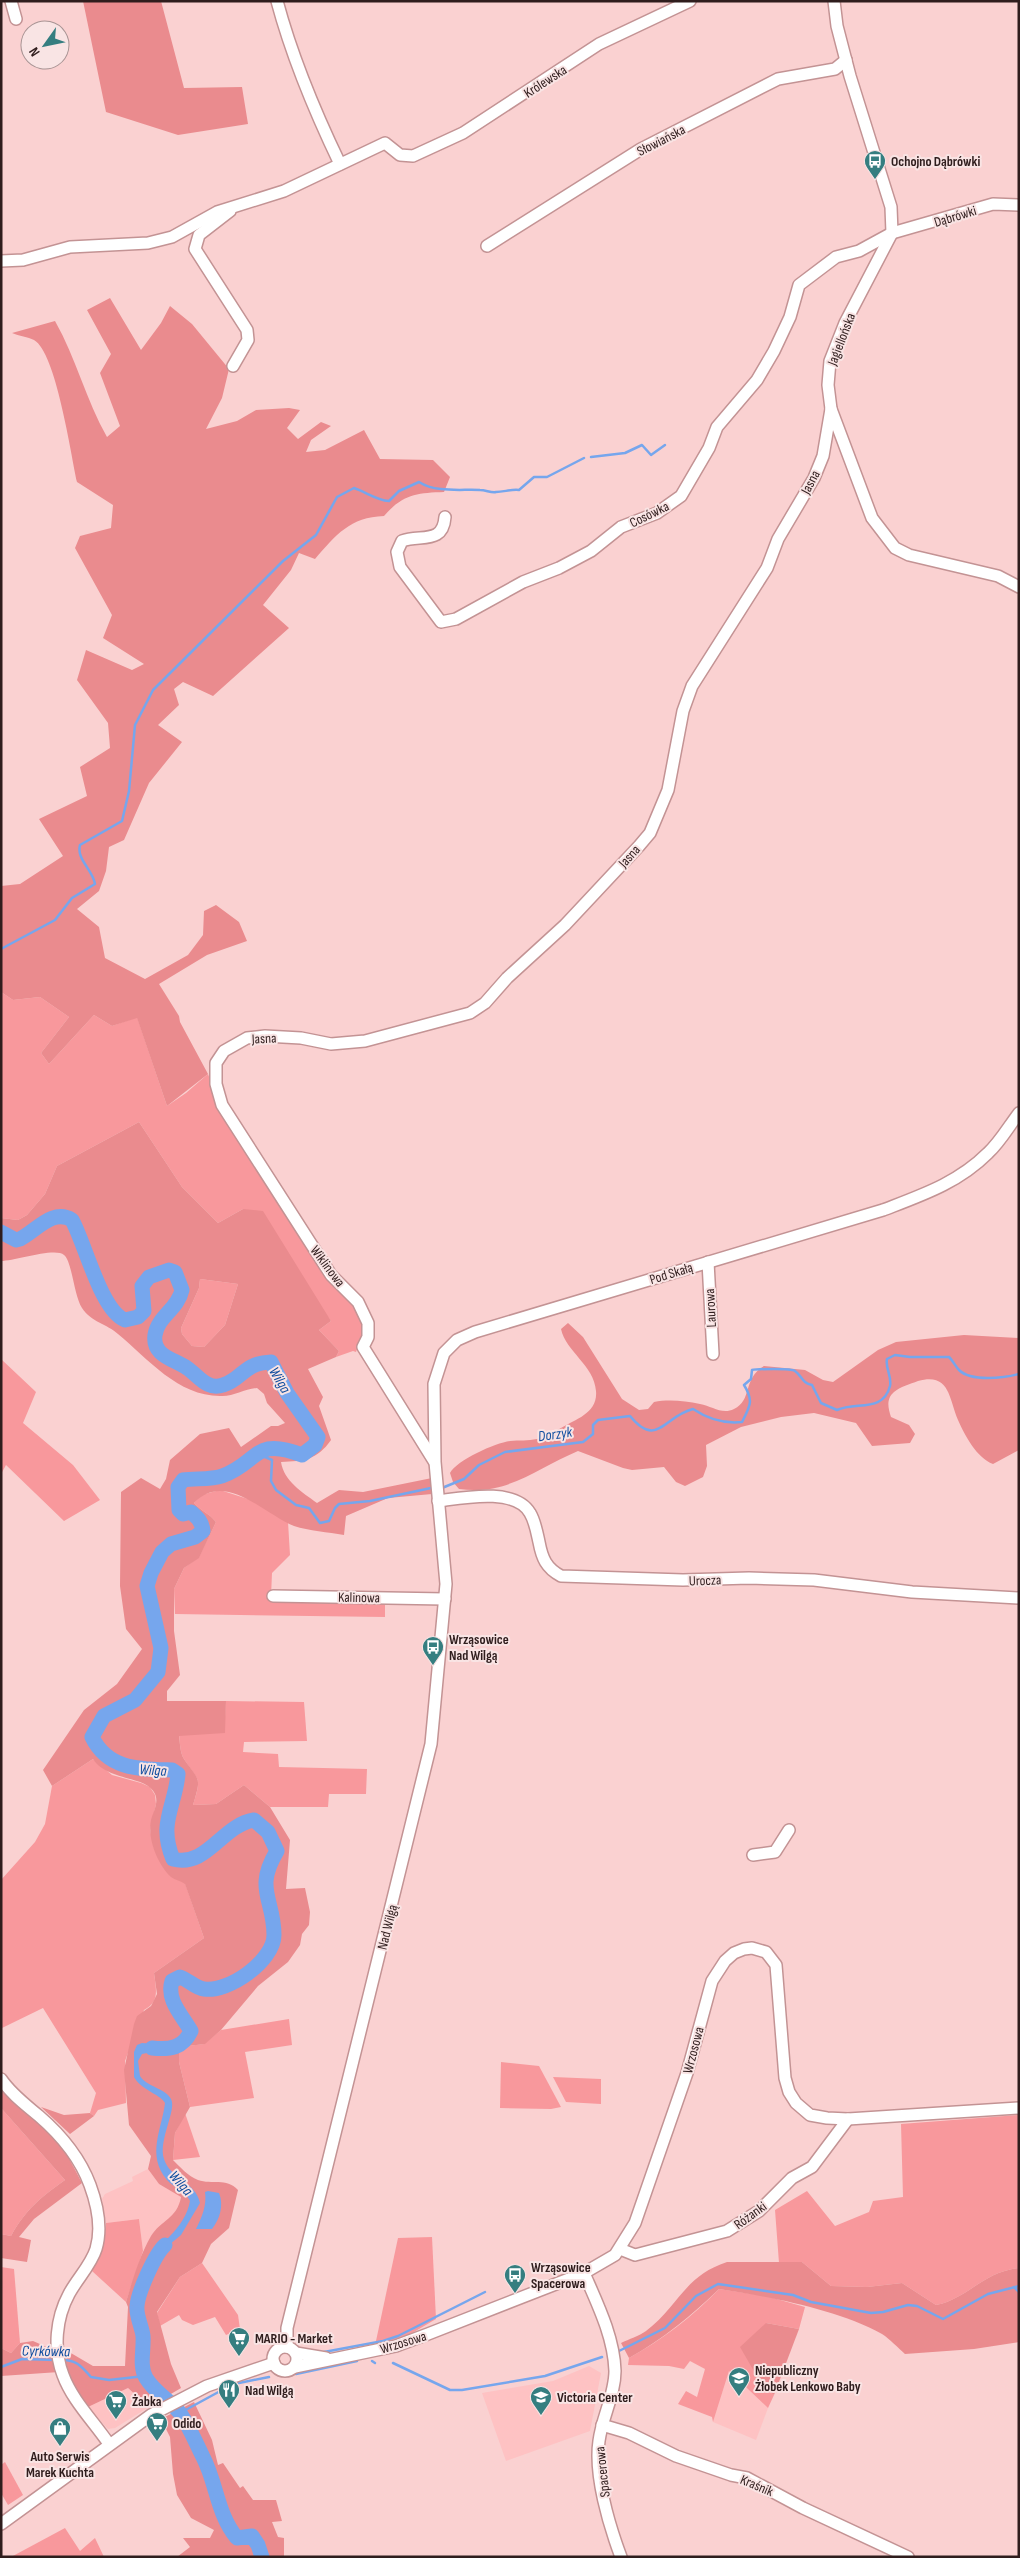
<svg xmlns="http://www.w3.org/2000/svg" width="1020" height="2558" font-family="'Sofia Sans Condensed',sans-serif">
	<style>
		.built { fill: #fec2c3 }
		.green { fill: #f8989c }
		.forest { fill: #ea8b8e; fill-rule: evenodd }
		.water { fill: #76a6ed }
		.lines { fill: none; stroke-linecap: round; stroke-linejoin: round }
		.stream { stroke: #76a6ed; stroke-width: 2.5 }
		.river { stroke: #76a6ed; stroke-width: 15 }
		.minor-casing { stroke: #c39394; stroke-width: 14 }
		.minor { stroke: #fff; stroke-width: 11 }
		.labels { text-anchor: middle; stroke-width: 4; stroke-linejoin: round; paint-order: stroke }
		.street-label { font-size: 14px; fill: #2f1d1d; stroke: #f9e4e4 }
		.poi-label { font-size: 14px; font-weight: bold; fill: #2f1d1d; stroke: #f9e4e4; text-anchor: start }
		.water-label { font-size: 15px; font-style: italic; fill: #0d4c9e; stroke: #f9e4e4 }
	</style>
	<rect width="100%" height="100%" fill="#fad1d1"/>
	<g class="built">
		<polygon points="148,2169 159,2184 181,2197 179,2207 169,2220 153,2233 143,2251 139,2219 106,2223 102,2199 105,2194 133,2181 132,2177"/>
		<polygon points="589,2366 601,2373 590,2431 506,2461 482,2393 553,2381"/>
		<polygon points="729,2371 768,2408 756,2440 713,2422"/>
		<polygon points="128,2388 149,2407 115,2428 108,2429 88,2407"/>
	</g>
	<g class="green">
		<polygon points="1,992 13,1000 40,997 69,1017 41,1053 49,1064 94,1015 112,1026 137,1017 167,1106 186,1093 208,1074 220,1107 356,1305 365,1327 356,1352 353,1351 336,1357 339,1351 319,1330 331,1321 243,1209 218,1223 182,1187 139,1122 57,1166 45,1194 27,1215 18,1220 1,1218"/>
		<polygon points="200,1279 238,1284 225,1325 204,1347 192,1346 182,1334 181,1328 199,1288"/>
		<polygon points="1,1359 36,1392 23,1423 73,1465 100,1500 64,1521 6,1465 1,1474"/>
		<path d="M220,1490L251,1500L288,1522L290,1555L272,1573L271,1597L385,1599V1617L175,1614L174,1589L184,1568L199,1557L216,1522C209,1513 201,1511 194,1503L201,1495Z"/>
		<path d="M226,1701L304,1702L307,1741L244,1742L243,1752L278,1754L279,1767L367,1769L366,1794H329L328,1807H270L244,1785L216,1804L193,1805C202,1776 199,1782 184,1759C180,1753 180,1742 179,1735L224,1732Z"/>
		<path d="M93,1759L112,1775L141,1783L150,1787L155,1795L156,1804L150,1830L154,1848L167,1871L185,1883L204,1938L154,1973C156,1989 160,2002 144,2010L125,2061L126,2103L98,2110L94,2116L90,2113L96,2093L43,2008L2,2028L1,2025V1880L35,1842L45,1824L52,1786Z"/>
		<polygon points="289,2019 292,2045 245,2052 254,2098 190,2107 179,2062 179,2047 204,2044 221,2030"/>
		<polygon points="501,2062 539,2066 561,2107 551,2109 500,2108"/>
		<polygon points="553,2077 601,2079 601,2104 566,2102"/>
		<path d="M1,2108L65,2180C40,2198 26,2209 11,2236L1,2234Z"/>
		<polygon points="185,2113 200,2157 173,2160 175,2133"/>
		<path d="M1019,2115V2268C983,2272 967,2299 936,2305L902,2283L867,2287L831,2286L802,2262L779,2263L775,2210L807,2191L835,2226L869,2212L873,2201L903,2197L901,2124Z"/>
		<polygon points="139,2219 143,2251 126,2302 92,2271 102,2250 106,2223"/>
		<polygon points="432,2237 436,2319 402,2339 379,2345 376,2341 398,2238"/>
		<polygon points="202,2263 238,2315 240,2329 226,2335 215,2317 193,2325 182,2320 179,2315 160,2326 157,2313 180,2277"/>
		<polygon points="1,2267 14,2269 20,2343 11,2353 1,2348"/>
		<path d="M719,2289L766,2296L805,2307L799,2329L766,2323L763,2387L774,2395L768,2408L729,2371L713,2422L712,2417L678,2404L686,2391L697,2397L705,2369L690,2361L684,2369L669,2366L628,2365L629,2358C663,2339 692,2317 719,2289Z"/>
		<polygon points="5,2462 23,2495 8,2505 1,2493 1,2465"/>
		<polygon points="65,2528 80,2551 95,2538 104,2557 11,2557"/>
	</g>
	<g class="forest">
		<polygon points="83,1 161,1 184,88 242,87 248,124 178,135 106,112"/>
		<path d="M110,298L141,350L161,323L170,306L192,324L229,369L222,398L206,429L237,421L256,410L289,408L300,410L287,428L298,439L321,422L331,426L311,440L306,452L325,450L364,430L380,459L433,460L450,477L444,492C417,493 403,494 384,516C350,517 336,535 315,559L299,553L291,570L263,605L289,628L213,696L183,682L174,689L179,705L158,725L182,742L149,783L124,840L109,847L106,871L99,891L77,909L99,927L105,958L145,979L188,955L203,935L204,911L216,905L239,922L247,941L207,955L159,984L179,1016L180,1022L208,1074L167,1106L137,1018L112,1026L94,1015L49,1064L41,1053L69,1017L40,997L13,1000L1,992V886L20,884L63,856L39,819L87,796L80,767L110,748L108,723L77,680L86,650L132,670L144,664L103,638L112,615L75,548L80,536L111,528L113,505L77,482C71,455 56,352 34,340C28,337 19,336 12,333L55,321C76,358 86,400 107,437L120,426L100,373L111,354L87,310Z"/>
		<path d="M139,1122L182,1187L218,1223L243,1209L263,1211L331,1321L319,1330L339,1351L336,1357L308,1369L323,1397L319,1406L331,1440C317,1460 304,1461 281,1462C284,1481 302,1492 317,1503L339,1490L363,1492L432,1478V1494L388,1498L346,1516L344,1535C328,1532 309,1531 294,1526C264,1514 225,1470 194,1503C201,1511 209,1513 216,1522L199,1558L184,1568L174,1589V1631L180,1675L167,1691V1701H226L225,1733L179,1736C180,1742 180,1753 184,1759C199,1781 202,1776 193,1805L216,1804L244,1785L270,1807L290,1840L286,1889L305,1888L310,1912L309,1925L302,1934L300,1945L288,1962L258,1986L221,2030L205,2044L179,2047V2062L190,2107L175,2133L173,2160C180,2167 188,2176 198,2180C212,2185 226,2177 238,2190L229,2228L211,2244L202,2263L180,2277L157,2312L171,2364L181,2388L149,2407L128,2388L88,2407L64,2370V2349L93,2366H125L128,2307L126,2302C133,2279 139,2257 151,2236C161,2220 177,2219 181,2197L159,2184L148,2169L151,2156L129,2125L124,2070L134,2024L137,2016L151,2006L157,1994L154,1973L204,1938L185,1884C181,1881 175,1880 171,1877C158,1865 147,1839 151,1820C153,1812 159,1803 155,1794C147,1775 108,1782 93,1759L52,1786L43,1770L84,1710L117,1684L142,1649L126,1629L120,1586L121,1492L141,1478L160,1489L166,1479L170,1460L200,1434L229,1428L241,1447L271,1426H278L285,1423L267,1403L264,1394L257,1388C244,1389 233,1397 220,1396C178,1396 148,1359 118,1334C107,1324 91,1322 82,1308C74,1296 72,1261 64,1255C55,1247 15,1261 1,1261V1218L18,1220L27,1215L45,1194L57,1166ZM200,1279L238,1284L225,1325L204,1347L192,1346L182,1334L181,1328L199,1288Z"/>
		<path d="M568,1323L583,1337L622,1399L639,1410L648,1409L654,1402C669,1399 685,1401 700,1404C712,1406 722,1415 734,1409C753,1400 742,1379 764,1366L805,1370L823,1380L833,1382L878,1350L896,1342L964,1335L1019,1338V1450L993,1464C977,1458 965,1436 958,1420C949,1399 950,1372 918,1381C910,1384 900,1387 894,1392C886,1399 888,1408 891,1417L909,1425L915,1434L910,1443L872,1446L856,1423L814,1413L781,1417L741,1427L706,1445L707,1466L703,1477L685,1486L676,1482L664,1467L632,1470L623,1468L578,1451C537,1468 508,1496 459,1489L453,1482L450,1473C457,1460 495,1443 510,1441C519,1440 528,1441 537,1439C546,1438 554,1432 561,1428C576,1419 598,1413 596,1391C594,1365 566,1352 561,1329Z"/>
		<path d="M1,2085L62,2145L82,2183L34,2219L19,2237L31,2240L27,2262L1,2258V2234L11,2236C26,2209 40,2198 65,2180L1,2108Z"/>
		<polygon points="41,2107 64,2115 90,2113 94,2116 70,2134"/>
		<path d="M727,2262H802L831,2286L867,2287L902,2283L936,2305C967,2299 983,2272 1019,2268V2342L974,2349L905,2354C898,2348 890,2339 882,2334C836,2309 770,2297 719,2289C691,2316 663,2339 629,2358L621,2343C629,2339 639,2336 646,2331C678,2307 684,2276 727,2262Z"/>
		<polygon points="766,2323 799,2329 774,2395 763,2387 740,2347"/>
		<polygon points="33,2341 49,2348 59,2372 1,2376 1,2348 11,2353 20,2343"/>
		<polygon points="194,2402 212,2440 218,2465 223,2463 240,2488 243,2486 253,2500 276,2500 282,2521 272,2522 278,2537 284,2538 284,2557 177,2557 190,2547 183,2538 210,2538 214,2530 191,2518 177,2495 173,2474 170,2437 161,2419"/>
	</g>
	<g class="water">
		<path d="M142,2043L170,2045L171,2049L170,2053L152,2052L142,2054L138,2061L140,2076C147,2087 165,2088 171,2099C177,2110 158,2140 164,2159C170,2179 196,2182 200,2203L181,2235L163,2250L156,2260H153L151,2256C155,2246 163,2244 170,2236C179,2227 188,2214 190,2201C185,2190 174,2188 167,2180C146,2155 162,2129 165,2103C160,2094 141,2090 134,2077V2052L137,2045Z"/>
		<path d="M208,2191L219,2193C224,2205 220,2219 212,2229H196C202,2217 207,2205 205,2192Z"/>
	</g>
	<g class="lines">
		<g class="stream">
			<polyline points="591,457 625,453 642,445 651,455 665,445"/>
			<path d="M1,949L55,920L72,898L95,884C93,870 76,859 80,845L122,821L129,791L135,725L153,690L283,561L316,535L337,497L354,488C366,492 376,500 389,501L399,491L419,482C436,493 461,489 480,490C486,490 491,493 496,492C504,492 511,489 519,490L534,477H547L584,458"/>
			<polyline points="256,1453 272,1460 271,1481 276,1490 296,1505 309,1508 320,1523 329,1521 335,1508 339,1504 370,1501 431,1488"/>
			<path d="M442,1488L464,1479L479,1465L505,1452L583,1442L593,1434V1425L598,1420L630,1416C657,1449 664,1416 693,1409C708,1419 724,1424 742,1422C750,1406 754,1401 744,1385L751,1379L752,1370C755,1369 792,1368 795,1371C802,1376 802,1383 812,1385L821,1403L837,1410C856,1401 883,1413 890,1386C892,1376 885,1368 887,1359L895,1355L910,1357H949C953,1361 956,1367 959,1370C971,1382 1004,1378 1019,1374"/>
			<polyline points="1014,2287 1019,2292"/>
			<polyline points="619,2351 665,2328 696,2296 718,2284 793,2295 811,2302 871,2313 883,2312 908,2305 917,2306 943,2319 988,2294 1019,2286"/>
			<polyline points="324,2352 383,2341 398,2336 485,2292"/>
			<path d="M61,2360C76,2359 82,2367 91,2377L109,2380L145,2376"/>
			<polyline points="372,2361 375,2363"/>
			<polyline points="393,2363 450,2390 462,2390 545,2376 602,2357"/>
			<polyline points="1,2367 22,2359 56,2360"/>
			<polyline points="296,2374 357,2361"/>
			<polyline points="239,2383 269,2377"/>
			<polyline points="180,2413 224,2389"/>
		</g>
		<g class="river">
			<path d="M1,1232L16,1240L20,1239C36,1231 53,1208 72,1220C85,1243 101,1311 125,1320L138,1317L144,1311L142,1286L149,1277L169,1270L175,1272L182,1290C178,1309 158,1316 155,1335C152,1356 174,1359 187,1368C198,1375 207,1391 223,1385C243,1379 243,1363 271,1362L287,1393L318,1437L315,1445L302,1455C253,1436 259,1463 222,1476C210,1480 195,1478 183,1480L178,1487L179,1510L183,1514L191,1512C198,1518 202,1522 203,1531L195,1537L171,1544L162,1552L151,1573L147,1586L161,1648L158,1672L135,1700L104,1716L92,1737C108,1770 140,1769 172,1770L178,1774C175,1807 158,1823 173,1859C207,1868 222,1825 254,1820L268,1832L277,1851C254,1889 274,1899 274,1935C274,1961 228,1993 204,1989C195,1988 189,1980 180,1977L172,1981C166,2000 182,2015 191,2031C183,2048 170,2050 152,2048"/>
			<path d="M165,2245C155,2254 138,2292 137,2306C136,2316 142,2327 143,2336C144,2350 139,2366 146,2378C155,2393 170,2400 180,2413C189,2426 196,2443 203,2457C217,2484 217,2514 237,2538L252,2536L258,2545L262,2557"/>
		</g>
		<g class="minor-casing">
			<g id="minor">
				<polyline points="11,1 16,19"/>
				<path d="M277,1C292,57 315,112 340,164"/>
				<polyline points="834,1 837,26 850,76 891,207 892,233 845,323 830,361 828,385 831,409 872,518 895,548 909,555 998,576 1019,587"/>
				<polyline points="230,211 199,235 195,249 247,330 248,340 233,366"/>
				<polyline points="487,246 641,149 778,79 835,69 846,60"/>
				<polyline points="1,261 23,260 70,247 148,243 172,237 217,212 284,191 385,143 400,155 413,156 463,133 599,44 690,1"/>
				<path d="M445,517C443,545 420,534 402,541L397,552L400,567L441,622L456,619L523,582L559,568L591,551L621,527L657,513L681,496L709,448L717,427L757,380L774,351L790,317L799,285L836,257L859,251L892,233L993,204L1019,205"/>
				<polyline points="708,1262 713,1354"/>
				<polyline points="434,1461 363,1347 368,1337 368,1323 358,1302 331,1275 222,1105 216,1084 216,1063 224,1051 247,1038 265,1036 301,1038 331,1044 365,1041 470,1013 485,1003 507,978 565,925 639,846 650,833 668,790 683,711 692,686 767,568 778,539 814,478 823,456 831,409"/>
				<path d="M438,1501C462,1498 515,1487 530,1513C535,1521 537,1533 539,1542C542,1558 546,1568 561,1576L683,1580L749,1578L814,1580L912,1592L1019,1598"/>
				<polyline points="273,1596 445,1599"/>
				<polyline points="753,1855 775,1852 789,1830"/>
				<path d="M1,2079C11,2094 26,2105 39,2116C61,2135 80,2158 90,2185C97,2204 102,2229 96,2249C91,2265 77,2279 69,2294C56,2318 53,2349 63,2375C72,2400 94,2422 109,2444"/>
				<polyline points="620,2249 635,2255 727,2231 759,2211 792,2178 812,2167 848,2119"/>
				<path d="M584,2273C597,2303 614,2337 615,2371C615,2395 602,2417 599,2441C594,2475 609,2525 621,2557"/>
				<circle cx="285" cy="2359" r="12"/>
				<path d="M287,2347V2328L431,1744L446,1584L435,1462L434,1384L444,1353L457,1340L475,1332L883,1210C922,1195 958,1183 988,1153C1000,1142 1009,1126 1019,1113"/>
				<polyline points="296,2353 326,2358"/>
				<polyline points="295,2367 396,2346 428,2334 584,2273 615,2255 635,2223 687,2073 712,1981 725,1961 734,1953 744,1949 752,1948 766,1952 776,1965 785,2078 789,2092 796,2103 810,2115 827,2118 848,2119 1019,2108"/>
				<polyline points="602,2425 629,2433 676,2456 731,2475 747,2478 803,2508 908,2557"/>
				<polyline points="1,2524 151,2415 207,2386 274,2363"/>
			</g>
		</g>
		<use href="#minor" class="minor"/>
	</g>
	<defs>
		<g id="bus-pin" transform="scale(1.125)"><path d="M0 17L-7.5 6A9.5 9.5 0 1 1 7.5 6Z" fill="#357e80" stroke="#f9e4e4"/><path d="M-5-6H5V4H4V6H2V4H-2V6H-4V4H-5ZM-3.5-4V0h7V-4ZM-3.5 1.2v1.5H-2V1.2ZM2 1.2v1.5H3.5V1.2Z" fill="#fff"/></g>
		<g id="supermarket-pin" transform="scale(1.125)"><path d="M0 17L-7.5 6A9.5 9.5 0 1 1 7.5 6Z" fill="#357e80" stroke="#f9e4e4"/><path d="M-6-5.5h2.5l.6 2H6L4.5 2H-2.5L-4.4-4H-6ZM-1.5 3.2a1.3 1.3 0 1 0 .1 0ZM3 3.2a1.3 1.3 0 1 0 .1 0Z" fill="#fff"/></g>
		<g id="school-pin" transform="scale(1.125)"><path d="M0 17L-7.5 6A9.5 9.5 0 1 1 7.5 6Z" fill="#357e80" stroke="#f9e4e4"/><path d="M0-5L7-2L0 1L-7-2ZM-4 1L0 2.5L4 1V4Q0 6-4 4Z" fill="#fff"/></g>
		<g id="restaurant-pin" transform="scale(1.125)"><path d="M0 17L-7.5 6A9.5 9.5 0 1 1 7.5 6Z" fill="#357e80" stroke="#f9e4e4"/><path d="M-5-6h1v4h1v-4h1v4h1v-4h1v5L-1.5 .5V6h-2V.5L-5-1ZM5-6V6H3V1.5H1.5Q1.5-4 5-6Z" fill="#fff"/></g>
		<g id="shop-pin" transform="scale(1.125)"><path d="M0 17L-7.5 6A9.5 9.5 0 1 1 7.5 6Z" fill="#357e80" stroke="#f9e4e4"/><path d="M-5-2.5h2.3a2.7 3.5 0 0 1 5.4 0H5L5.5 6h-11ZM-1.5-2.5h3a1.5 2.3 0 0 0-3 0Z" fill="#fff"/></g>
	</defs>
	<g fill-rule="evenodd">
		<use href="#bus-pin" x="875" y="161"/>
		<use href="#bus-pin" x="433" y="1647"/>
		<use href="#bus-pin" x="515" y="2275"/>
		<use href="#supermarket-pin" x="239" y="2338"/>
		<use href="#school-pin" x="739" y="2378"/>
		<use href="#restaurant-pin" x="229" y="2390"/>
		<use href="#school-pin" x="541" y="2397"/>
		<use href="#supermarket-pin" x="116" y="2401"/>
		<use href="#supermarket-pin" x="157" y="2423"/>
		<use href="#shop-pin" x="60" y="2428"/>
	</g>
	<g class="labels">
		<g class="street-label">
			<text transform="translate(545 81) rotate(-33)" y="5">Królewska</text>
			<text transform="translate(661 140) rotate(-27)" y="5">Słowiańska</text>
			<text transform="translate(955 216) rotate(-17)" y="5">Dąbrówki</text>
			<text transform="translate(841 339) rotate(-69)" y="5">Jagiellońska</text>
			<text transform="translate(810 482) rotate(-62)" y="5">Jasna</text>
			<text transform="translate(649 514) rotate(-26)" y="5">Cosówka</text>
			<text transform="translate(629 856) rotate(-48)" y="5">Jasna</text>
			<text transform="translate(264 1038) rotate(-3)" y="5">Jasna</text>
			<text transform="translate(328 1266) rotate(53)" y="5">Wiklinowa</text>
			<text transform="translate(671 1273) rotate(-17)" y="5">Pod Skałą</text>
			<text transform="translate(710 1308) rotate(-93)" y="5">Laurowa</text>
			<text transform="translate(705 1580) rotate(-2)" y="5">Urocza</text>
			<text transform="translate(359 1597) rotate(1)" y="5">Kalinowa</text>
			<text transform="translate(387 1927) rotate(-76)" y="5">Nad Wilgą</text>
			<text transform="translate(693 2050) rotate(-75)" y="5">Wrzosowa</text>
			<text transform="translate(750 2215) rotate(-36)" y="5">Różanki</text>
			<text transform="translate(403 2342) rotate(-17)" y="5">Wrzosowa</text>
			<text transform="translate(602 2472) rotate(-96)" y="5">Spacerowa</text>
			<text transform="translate(757 2485) rotate(23)" y="5">Kraśnik</text>
		</g>
		<g class="poi-label">
			<text x="891" y="166">Ochojno Dąbrówki</text>
			<text x="449" y="1644">Wrząsowice<tspan x="449" dy="16">Nad Wilgą</tspan></text>
			<text x="531" y="2272">Wrząsowice<tspan x="531" dy="16">Spacerowa</tspan></text>
			<text x="255" y="2343">MARIO - Market</text>
			<text x="755" y="2375">Niepubliczny<tspan x="755" dy="16">Żłobek Lenkowo Baby</tspan></text>
			<text x="245" y="2395">Nad Wilgą</text>
			<text x="557" y="2402">Victoria Center</text>
			<text x="132" y="2406">Żabka</text>
			<text x="173" y="2428">Odido</text>
			<text x="60" y="2461" text-anchor="middle">Auto Serwis<tspan x="60" dy="16">Marek Kuchta</tspan></text>
		</g>
		<g class="water-label">
			<text transform="translate(280 1380) rotate(60)" y="5">Wilga</text>
			<text transform="translate(555 1434) rotate(-8)" y="5">Dorzyk</text>
			<text transform="translate(153 1770) rotate(4)" y="5">Wilga</text>
			<text transform="translate(181 2183) rotate(49)" y="5">Wilga</text>
			<text transform="translate(46 2351) rotate(1)" y="5">Cyrkówka</text>
		</g>
	</g>
	<rect width="1020" height="2558" fill="none" stroke="#2f1d1d" stroke-width="5"/>
	<g transform="translate(45 45) rotate(237)"><circle r="24" fill="#f9e4e4" stroke="#a89494"/>
	<path d="M0-4L9 19L0 12L-9 19Z" fill="#357e80"/>
	<text y="-8" font-size="14" font-weight="bold" text-anchor="middle" fill="#2f1d1d">N</text>
	</g>
</svg>
